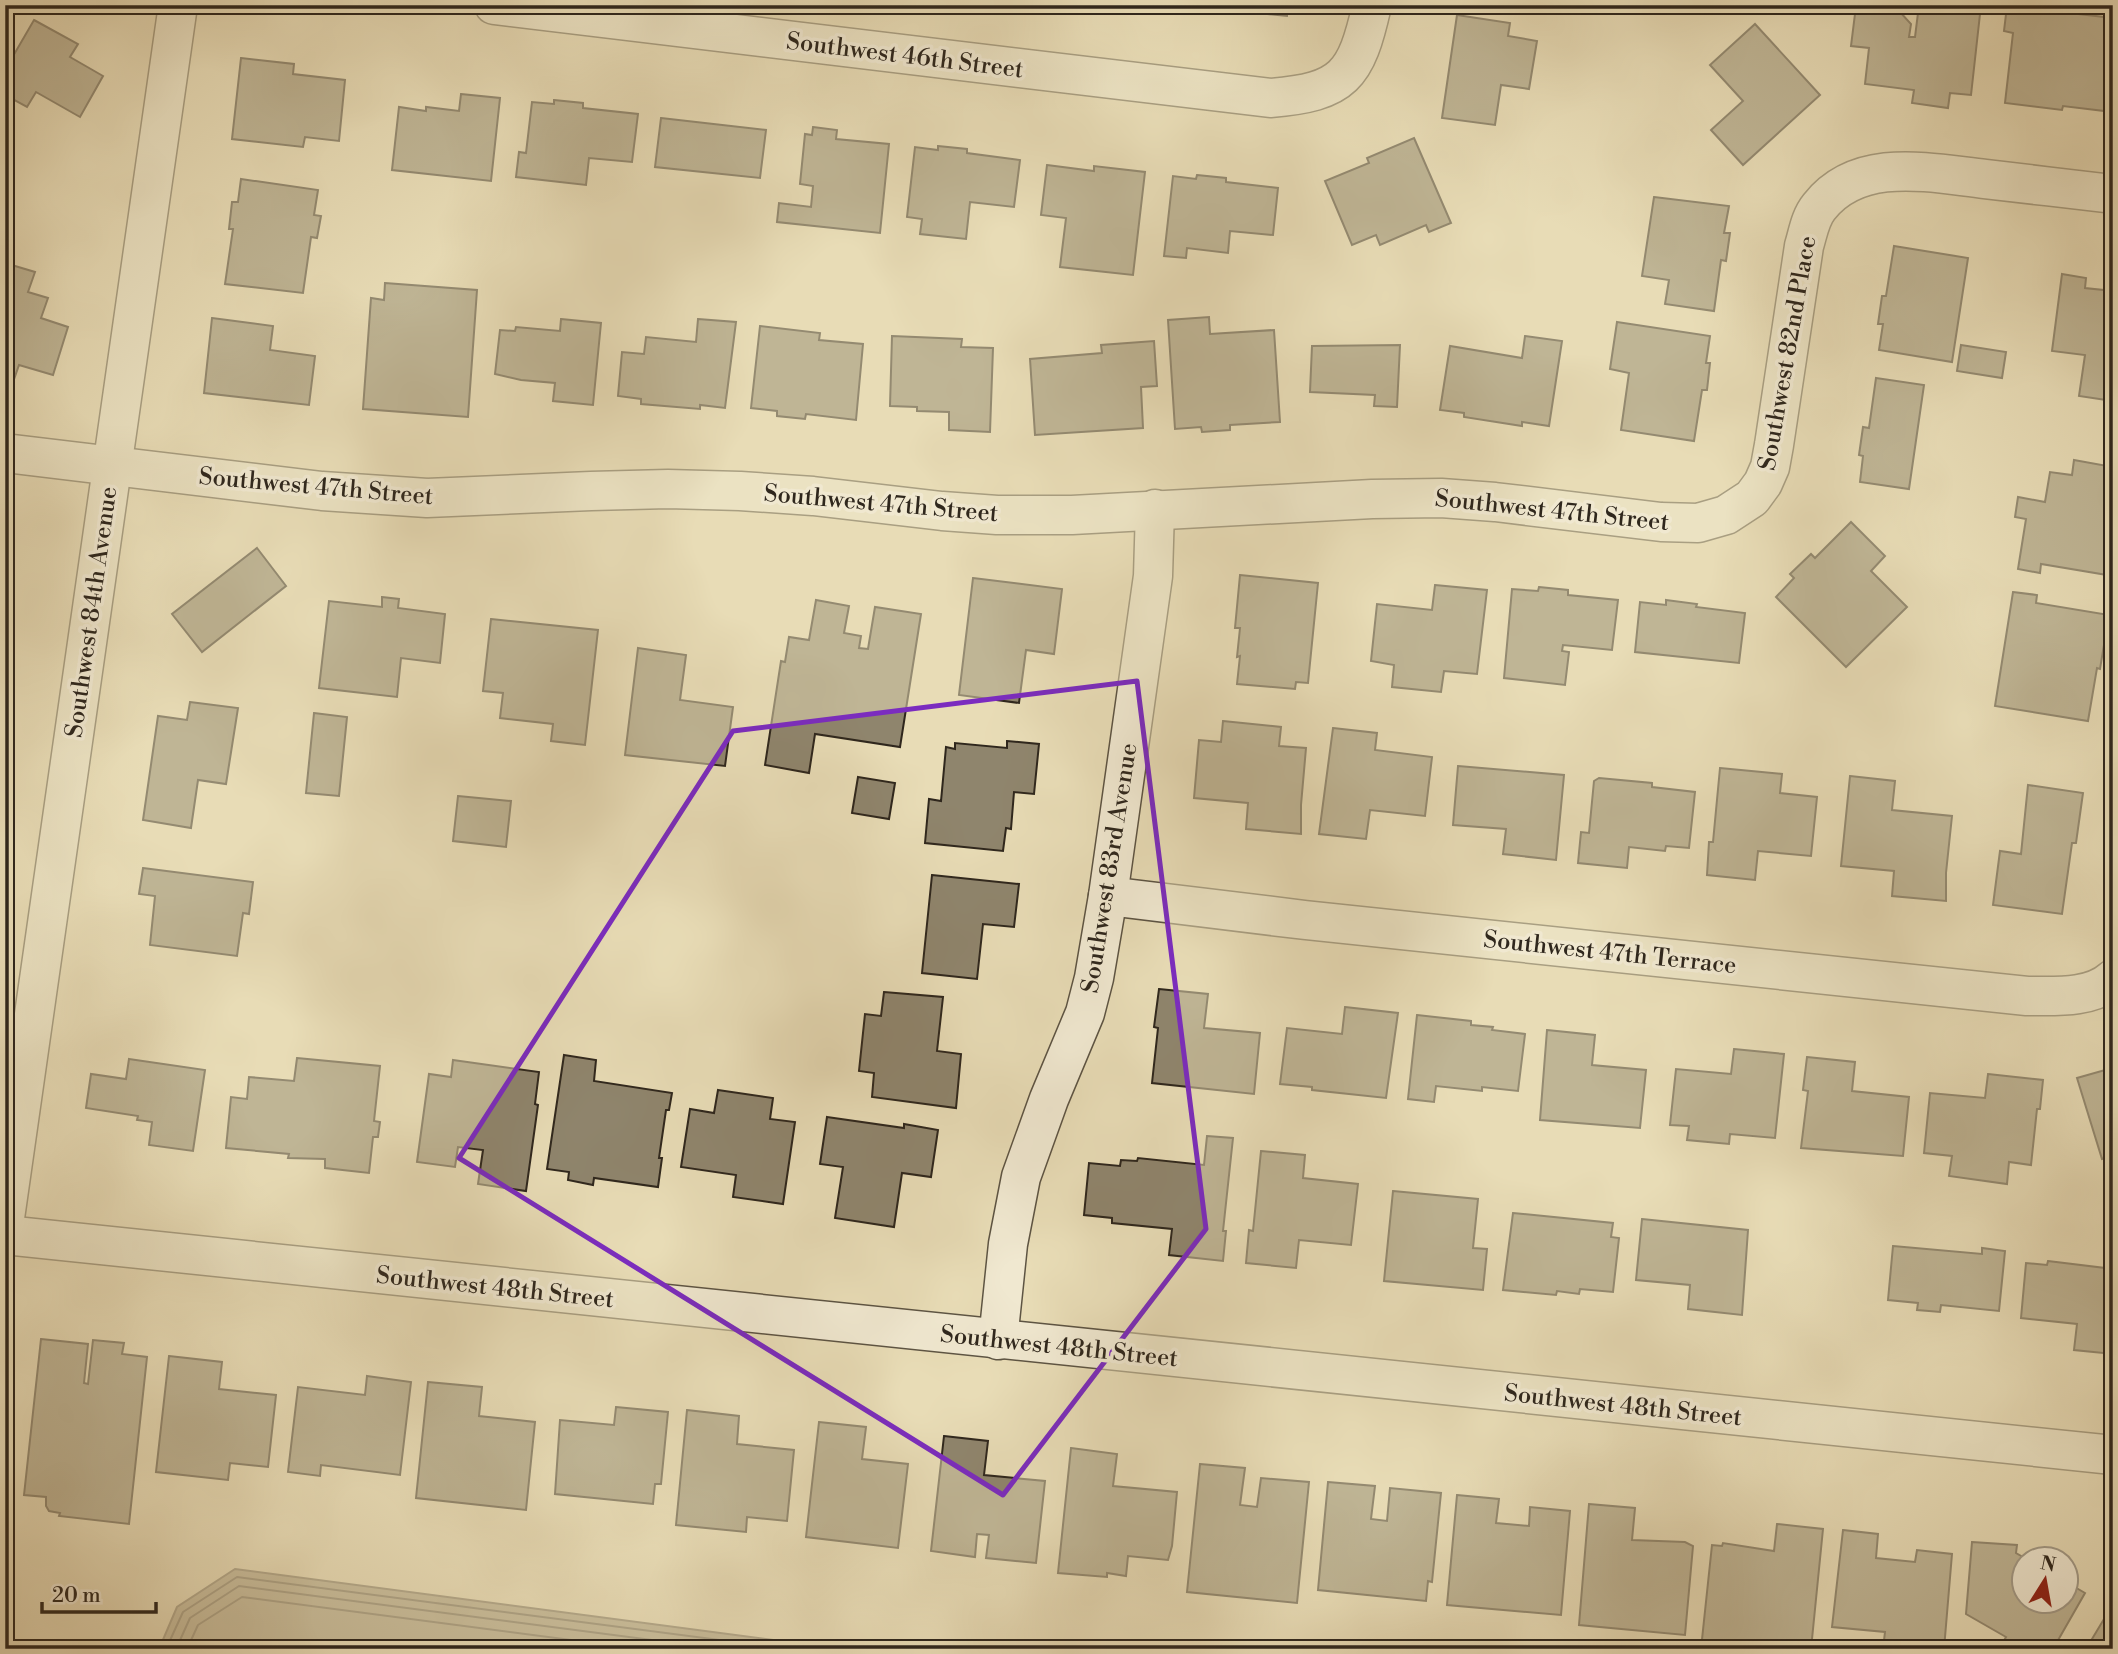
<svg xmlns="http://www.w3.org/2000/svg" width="2118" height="1654" font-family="'Libre Bodoni',serif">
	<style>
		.water { fill: #a99e82; stroke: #786e5a; stroke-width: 2 }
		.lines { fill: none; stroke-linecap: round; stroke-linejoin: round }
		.shore { stroke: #6c6250; stroke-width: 2 }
		.building { fill: #8f856d; stroke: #2f271d; stroke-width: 2 }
		.minor-casing { stroke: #5d5443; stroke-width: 41 }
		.minor { stroke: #f0e8d0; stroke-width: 38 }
		.marked { fill: none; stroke: #7b2cbf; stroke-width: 5; stroke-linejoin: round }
		.labels { text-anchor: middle; stroke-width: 7; stroke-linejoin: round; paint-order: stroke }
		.street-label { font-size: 24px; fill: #2f271d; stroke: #f0e8d0 }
	</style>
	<rect width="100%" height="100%" fill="#e8dcb6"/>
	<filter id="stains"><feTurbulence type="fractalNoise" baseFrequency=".00286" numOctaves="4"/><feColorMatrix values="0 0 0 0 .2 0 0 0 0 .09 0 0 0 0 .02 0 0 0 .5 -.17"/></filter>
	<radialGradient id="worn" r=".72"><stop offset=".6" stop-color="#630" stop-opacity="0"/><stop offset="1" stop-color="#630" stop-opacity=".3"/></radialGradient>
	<polygon class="water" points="235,1569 842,1649 159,1649 177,1607"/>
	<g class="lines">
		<g class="shore">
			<polyline points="166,1649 183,1612 237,1577 788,1649"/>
			<polyline points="176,1649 190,1618 239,1586 721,1649"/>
			<polyline points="187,1649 198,1625 242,1597 640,1649"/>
		</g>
	</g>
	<g class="building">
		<polygon points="1240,5 1288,5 1287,16 1239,11"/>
		<polygon points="1919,5 1981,5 1971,95 1950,93 1948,108 1912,103 1914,90 1865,84 1869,48 1851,46 1856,6 1900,12 1911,24 1909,37 1915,37"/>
		<polygon points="2007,6 2113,18 2113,112 2063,106 2062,110 2005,103 2013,33 2004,31"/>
		<polygon points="1457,15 1510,23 1508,36 1537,41 1529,89 1501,85 1495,125 1442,118"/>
		<polygon points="34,20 78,44 70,57 103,76 80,117 36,92 27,107 5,95 5,70"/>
		<polygon points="1755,24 1820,95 1743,165 1711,130 1743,101 1710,65"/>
		<polygon points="241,58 294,64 293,74 345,80 339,141 305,137 303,147 232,139"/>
		<polygon points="461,94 500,98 491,181 392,170 399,107 426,111 426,107 459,111"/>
		<polygon points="554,100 583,103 583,108 638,114 632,162 589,158 586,185 516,177 519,152 526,153 532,102 554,104"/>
		<polygon points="661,118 766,130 760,178 655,167"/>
		<polygon points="813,127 837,130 836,139 889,144 880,233 777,222 779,203 811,207 813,186 800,184 805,134 812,135"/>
		<polygon points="1414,138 1451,223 1429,232 1426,225 1380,245 1376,235 1352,245 1325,181 1369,163 1367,158"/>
		<polygon points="938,146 967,149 967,153 1020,160 1014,207 970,202 966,239 920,234 922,219 907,217 915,147 938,150"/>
		<polygon points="1047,165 1094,171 1094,166 1145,172 1133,275 1060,267 1066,218 1041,215"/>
		<polygon points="1197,175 1226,178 1226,182 1278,188 1273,235 1230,231 1228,253 1187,248 1186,258 1164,256 1173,176 1196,179"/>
		<polygon points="241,179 318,190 314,215 321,216 317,238 311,237 303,293 225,284 233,229 229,229 232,202 238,202"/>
		<polygon points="1654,197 1729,206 1724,233 1730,233 1726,261 1721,260 1714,311 1665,304 1669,280 1642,276"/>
		<polygon points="1894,246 1968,258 1952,362 1879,350 1883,324 1878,324 1882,296 1886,296"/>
		<polygon points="5,263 35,272 28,292 48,298 41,318 68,327 53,375 19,365 12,385 5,383"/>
		<polygon points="2062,274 2086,278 2085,288 2113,291 2113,401 2079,396 2085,355 2052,351"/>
		<polygon points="385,283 477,290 468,417 363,409 371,298 384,300"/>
		<polygon points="1209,317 1210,334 1274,330 1280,422 1230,425 1230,430 1202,432 1201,427 1175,429 1168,320"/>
		<polygon points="212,318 273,326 270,350 315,356 309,405 204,393"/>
		<polygon points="561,319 601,323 593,405 553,401 555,383 521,380 495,374 500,330 515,331 516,327 560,331"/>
		<polygon points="698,319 736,322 725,408 700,405 700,409 641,404 641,399 618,396 622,352 644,354 646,337 696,342"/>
		<polygon points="1617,322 1710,336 1706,363 1710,363 1707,390 1702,390 1694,441 1621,430 1629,373 1610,369"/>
		<polygon points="760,326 820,333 819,340 863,344 856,420 806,414 805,419 777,416 777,411 751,408"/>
		<polygon points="892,336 962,339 961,347 993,348 990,432 949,430 949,412 917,411 917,407 890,406"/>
		<polygon points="1525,336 1562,341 1549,426 1522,422 1522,426 1464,417 1464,413 1440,410 1450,346 1522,358"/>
		<polygon points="1154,341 1157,386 1141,387 1143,428 1035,435 1030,359 1102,353 1101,345"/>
		<polygon points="1400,345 1397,407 1374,406 1375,395 1310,392 1312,346"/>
		<polygon points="1961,345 2006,352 2002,378 1957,371"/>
		<polygon points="1876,378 1924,385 1909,489 1860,482 1863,456 1859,455 1863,427 1869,428"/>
		<polygon points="2074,460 2113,467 2113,576 2041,564 2040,573 2018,569 2026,519 2015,517 2018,497 2045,502 2050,472 2072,475"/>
		<polygon points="1851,522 1885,556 1871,571 1907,607 1846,667 1776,597 1794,578 1790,574 1811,554 1815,558"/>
		<polygon points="257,548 286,586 202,652 172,614"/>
		<polygon points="1240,575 1318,583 1308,683 1296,682 1295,689 1237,684 1240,656 1237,657 1240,628 1235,628"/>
		<polygon points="973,578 1062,589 1054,654 1026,650 1019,703 959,695"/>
		<polygon points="1435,585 1487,590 1477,674 1444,671 1441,692 1392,687 1394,665 1371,661 1377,604 1432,610"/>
		<polygon points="1539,587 1568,590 1568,595 1618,600 1612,650 1563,645 1562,651 1569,652 1565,685 1504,678 1512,589 1538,591"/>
		<polygon points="2013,592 2037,595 2036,603 2109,615 2100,669 2097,668 2088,721 1995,706"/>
		<polygon points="382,597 399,599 398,608 445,614 440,663 401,658 397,697 319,688 329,601 382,607"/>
		<polygon points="816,600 849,606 844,633 861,636 859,648 868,649 875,607 921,614 900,747 815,734 809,773 765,765 781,661 785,662 789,637 809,640"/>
		<polygon points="1666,600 1697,604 1696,607 1745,613 1739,663 1635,652 1640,602 1666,605"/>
		<polygon points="491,619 598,630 585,745 551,741 553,724 500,718 503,693 483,691"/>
		<polygon points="638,648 686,655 680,700 733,707 725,766 625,755"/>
		<polygon points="190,702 238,708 226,784 198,780 191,828 143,820 158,716 187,720"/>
		<polygon points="314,713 347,717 339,796 306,793"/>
		<polygon points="1223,721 1281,727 1279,746 1306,748 1301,805 1301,834 1246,829 1248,803 1194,798 1199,740 1221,742"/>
		<polygon points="1333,728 1377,733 1375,750 1432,757 1425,816 1370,810 1366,839 1319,834"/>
		<polygon points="1007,741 1039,744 1034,794 1014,792 1011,829 1006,828 1003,851 925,843 929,799 941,801 946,747 955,749 955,743 1007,748"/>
		<polygon points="1458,766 1564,775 1556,860 1503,854 1506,829 1453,825"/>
		<polygon points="1720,768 1782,774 1780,793 1817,797 1811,856 1758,851 1755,880 1707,875 1709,842 1713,842"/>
		<polygon points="1850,776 1895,781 1892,810 1952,816 1946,873 1946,901 1892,896 1894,871 1841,866"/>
		<polygon points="858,777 895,783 889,819 852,813"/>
		<polygon points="1599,778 1652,783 1652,787 1695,792 1689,848 1666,846 1665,851 1629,847 1627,868 1578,863 1581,832 1589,833 1594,781"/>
		<polygon points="2028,785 2083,793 2076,843 2072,843 2062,914 1993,905 2000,851 2021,854"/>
		<polygon points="458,796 511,801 506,847 453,841"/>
		<polygon points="143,868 253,882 249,914 243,913 237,956 150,945 155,896 139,894"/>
		<polygon points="932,875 1019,884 1014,927 983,924 977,979 922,973"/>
		<polygon points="1159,989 1208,994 1204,1028 1260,1033 1254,1094 1152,1083 1158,1028 1154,1027"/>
		<polygon points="884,992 943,997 937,1051 961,1054 956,1108 872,1097 874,1073 859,1071 865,1014 881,1016"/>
		<polygon points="1345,1007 1398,1013 1386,1098 1312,1090 1312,1087 1280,1084 1287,1028 1342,1034"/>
		<polygon points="1417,1015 1471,1021 1471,1025 1493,1027 1492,1030 1525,1034 1518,1091 1482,1087 1482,1091 1436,1086 1434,1102 1408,1099"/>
		<polygon points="1547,1030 1595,1035 1592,1065 1646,1070 1640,1128 1540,1120"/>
		<polygon points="1734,1049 1784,1054 1775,1138 1730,1134 1729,1144 1687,1140 1689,1126 1670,1125 1676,1069 1731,1074"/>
		<polygon points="564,1055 596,1060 594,1081 672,1093 669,1110 666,1110 659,1158 662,1158 658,1187 594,1178 593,1185 568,1180 569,1172 547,1169"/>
		<polygon points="1807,1057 1855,1062 1852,1091 1909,1097 1903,1156 1801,1148 1808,1091 1803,1090"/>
		<polygon points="297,1058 380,1066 374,1121 380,1122 378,1137 373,1137 369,1173 325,1168 325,1159 288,1158 289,1154 226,1148 231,1097 247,1099 249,1077 294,1081"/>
		<polygon points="129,1059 205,1070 193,1151 149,1145 152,1122 137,1120 138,1116 86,1108 91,1074 126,1079"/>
		<polygon points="453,1060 539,1072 535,1104 538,1105 526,1191 478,1184 483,1150 458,1147 455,1167 417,1162 429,1074 451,1077"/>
		<polygon points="2112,1068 2113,1156 2102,1159 2077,1078"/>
		<polygon points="1988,1074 2043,1080 2040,1109 2037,1109 2031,1165 2009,1162 2007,1184 1949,1176 1952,1156 1924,1153 1930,1093 1985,1098"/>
		<polygon points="718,1090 773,1098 770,1119 795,1122 783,1204 733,1197 736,1175 681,1167 690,1109 714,1113"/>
		<polygon points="827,1117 904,1128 904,1124 938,1130 931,1177 902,1173 894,1227 835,1218 843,1167 820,1164"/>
		<polygon points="1207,1136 1233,1138 1223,1231 1226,1231 1223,1261 1169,1255 1172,1229 1112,1223 1112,1218 1084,1215 1089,1163 1120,1166 1121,1160 1137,1161 1138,1158 1204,1165"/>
		<polygon points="1261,1151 1305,1155 1303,1178 1358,1184 1351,1245 1299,1240 1296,1268 1246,1263 1249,1230 1253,1231"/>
		<polygon points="1393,1191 1478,1199 1473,1248 1487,1249 1483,1290 1384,1281"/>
		<polygon points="1513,1213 1613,1223 1611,1237 1619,1238 1613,1292 1580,1289 1579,1294 1557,1291 1556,1295 1503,1290"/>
		<polygon points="1642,1219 1748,1230 1742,1315 1688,1309 1690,1285 1636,1280"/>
		<polygon points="1893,1246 1982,1254 1982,1248 2005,1251 1999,1311 1941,1305 1940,1312 1929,1311 1917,1310 1918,1303 1888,1300"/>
		<polygon points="2048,1261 2113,1269 2113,1354 2074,1350 2077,1324 2021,1318 2026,1263 2047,1265"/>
		<polygon points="41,1339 88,1344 84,1383 88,1384 93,1340 124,1343 122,1354 147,1357 129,1524 59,1516 60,1513 49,1511 46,1506 46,1497 24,1495"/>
		<polygon points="169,1356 222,1362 219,1389 276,1395 268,1467 230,1463 228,1480 156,1472"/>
		<polygon points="367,1376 411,1382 400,1475 321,1465 320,1476 288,1472 298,1387 365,1395"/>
		<polygon points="428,1382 482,1387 479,1416 535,1422 526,1510 416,1498"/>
		<polygon points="5,1389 13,1390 5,1478"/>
		<polygon points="616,1407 668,1412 661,1484 655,1484 653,1504 555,1494 560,1420 614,1425"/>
		<polygon points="687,1410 739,1416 737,1444 794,1450 787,1521 747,1517 746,1532 676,1525"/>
		<polygon points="819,1422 866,1427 862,1459 908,1464 898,1548 806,1537"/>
		<polygon points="944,1436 988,1441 984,1475 1045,1481 1036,1563 986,1558 989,1535 977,1534 975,1557 931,1551"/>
		<polygon points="1071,1448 1117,1454 1113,1486 1177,1492 1172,1546 1168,1560 1128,1556 1126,1576 1107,1573 1107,1577 1058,1573"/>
		<polygon points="1200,1464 1245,1468 1240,1505 1257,1507 1261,1478 1309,1482 1297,1603 1187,1592"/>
		<polygon points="1328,1482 1375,1486 1371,1519 1387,1521 1390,1488 1441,1493 1432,1582 1428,1581 1426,1601 1318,1590"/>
		<polygon points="1457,1495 1499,1499 1496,1523 1529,1526 1530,1507 1570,1511 1561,1615 1447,1605"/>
		<polygon points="1589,1504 1635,1508 1632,1540 1685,1542 1693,1546 1685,1635 1579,1625"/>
		<polygon points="1777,1524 1823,1529 1811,1649 1701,1649 1712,1545 1722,1546 1723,1543 1774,1551"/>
		<polygon points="1843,1530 1878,1534 1876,1558 1915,1562 1917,1550 1952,1554 1944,1649 1883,1649 1885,1632 1832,1627"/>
		<polygon points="1972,1542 2017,1545 2016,1553 2028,1560 2024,1560 2024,1602 2066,1602 2066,1582 2085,1593 2053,1649 1999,1649 2006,1637 1966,1614"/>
		<polygon points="2113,1580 2113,1598 2105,1593"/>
		<polygon points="2113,1604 2113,1649 2086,1649"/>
	</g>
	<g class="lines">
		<g class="minor-casing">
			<g id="minor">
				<path d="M494,5L1270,98C1344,92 1356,76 1372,5"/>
				<path d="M5,453L322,491L427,498L591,491L668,489L740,491L813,496L942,511L997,515H1072L1372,499L1441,498L1495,502L1661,522L1698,523L1726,515L1752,498L1763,483L1770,467L1774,445L1804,246C1808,233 1810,218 1819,207C1859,156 1930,173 1985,179C2028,184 2070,189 2113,194"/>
				<path d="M1108,896L1305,920L2027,996C2055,996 2091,999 2113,979"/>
				<polyline points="5,1218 178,5"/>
				<polyline points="5,1235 2113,1455"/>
				<polyline points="998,1340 1008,1244 1021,1177 1049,1099 1085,1013 1094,978 1108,896 1153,576 1155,509"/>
			</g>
		</g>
		<use href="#minor" class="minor"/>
	</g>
	<path d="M0 0H2118V1654H0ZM1137,681L1206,1229L1003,1495L459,1158L733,731Z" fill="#e8dcb6" fill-opacity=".55" fill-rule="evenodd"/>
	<path class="marked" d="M1137,681L1206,1229L1003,1495L459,1158L733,731Z"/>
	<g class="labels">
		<g class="street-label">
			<text transform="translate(905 55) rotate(7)" y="8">Southwest 46th Street</text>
			<text transform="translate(1787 353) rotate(-80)" y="8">Southwest 82nd Place</text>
			<text transform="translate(316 486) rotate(5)" y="8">Southwest 47th Street</text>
			<text transform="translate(881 503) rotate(5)" y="8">Southwest 47th Street</text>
			<text transform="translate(1552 510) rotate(6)" y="8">Southwest 47th Street</text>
			<text transform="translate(91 612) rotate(-82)" y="8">Southwest 84th Avenue</text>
			<text transform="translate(1109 868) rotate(-81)" y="8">Southwest 83rd Avenue</text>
			<text transform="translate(1610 952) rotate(6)" y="8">Southwest 47th Terrace</text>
			<text transform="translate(495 1287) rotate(6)" y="8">Southwest 48th Street</text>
			<text transform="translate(1059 1346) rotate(6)" y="8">Southwest 48th Street</text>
			<text transform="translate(1623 1405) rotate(6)" y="8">Southwest 48th Street</text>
		</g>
	</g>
	<rect width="2118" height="1654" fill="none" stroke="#e8dcb6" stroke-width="28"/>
	<rect x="7" y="7" width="2104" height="1640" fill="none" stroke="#2f271d" stroke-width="3.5"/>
	<rect x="14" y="14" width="2090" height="1626" fill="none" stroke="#2f271d" stroke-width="2"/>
	<g transform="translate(2045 1580) rotate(11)"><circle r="33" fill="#f0e8d0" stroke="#a39b88" stroke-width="2"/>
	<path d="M0-5L12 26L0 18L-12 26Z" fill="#8f2418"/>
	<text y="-10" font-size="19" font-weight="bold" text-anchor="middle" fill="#2f271d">N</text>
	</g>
	<path d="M42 1602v10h114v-10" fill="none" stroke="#2f271d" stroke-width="3.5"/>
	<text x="52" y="1602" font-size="21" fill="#2f271d" stroke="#f0e8d0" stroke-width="5" paint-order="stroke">20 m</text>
	<rect width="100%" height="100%" filter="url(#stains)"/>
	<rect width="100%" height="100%" fill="url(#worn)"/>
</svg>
